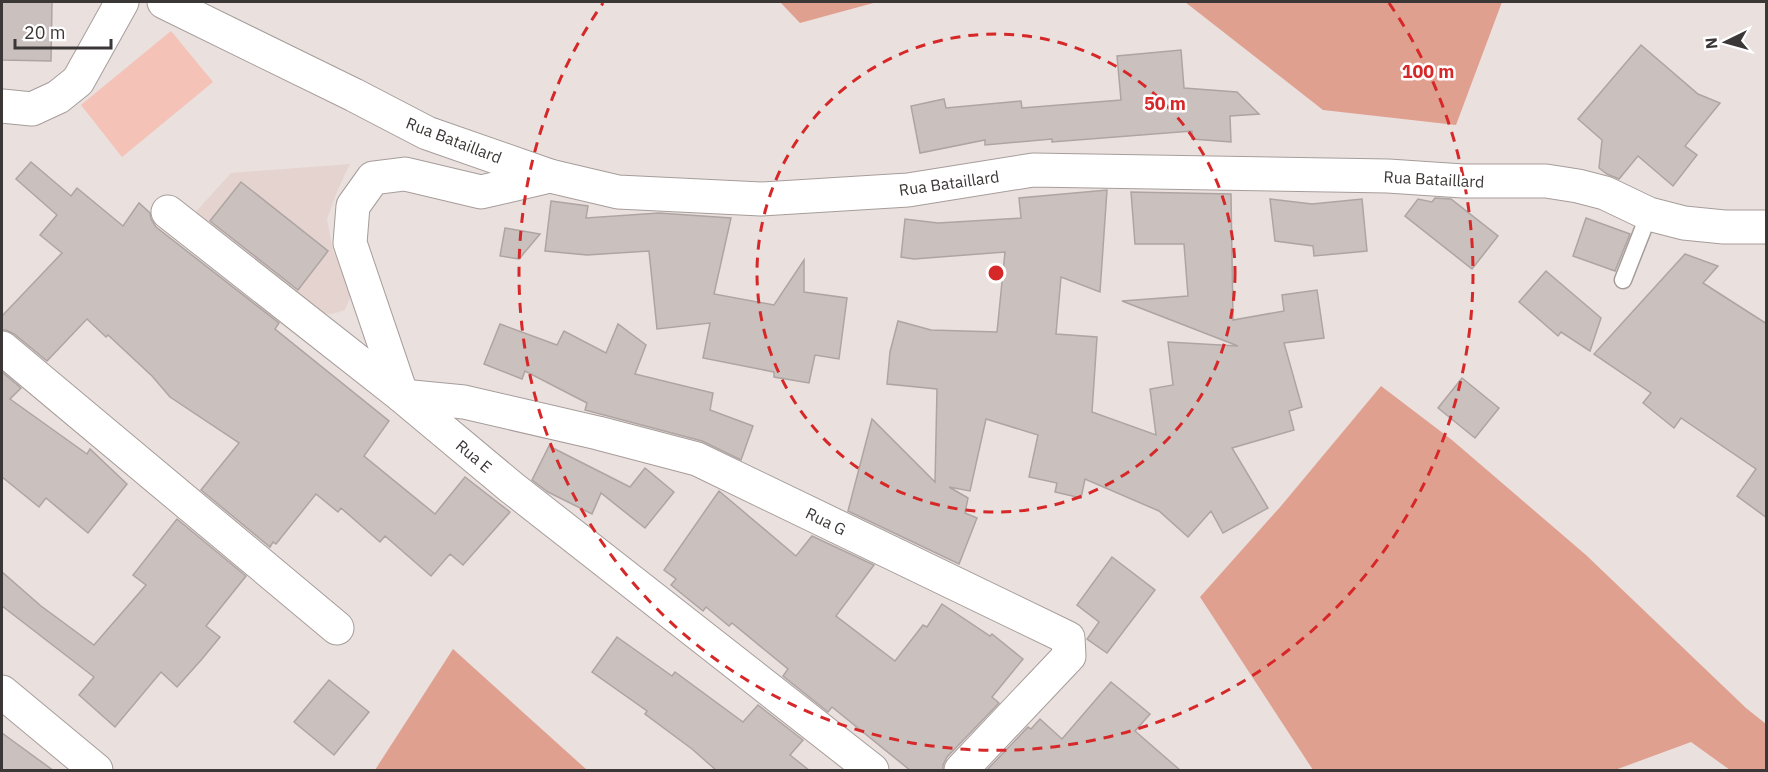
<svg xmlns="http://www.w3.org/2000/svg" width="1768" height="772" font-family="'IBM Plex Sans',sans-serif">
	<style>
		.built { fill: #e5d3cf }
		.green { fill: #f4c2b6 }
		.forest { fill: #e0a090 }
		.building { fill: #cac0be; stroke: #aea5a3; stroke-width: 1.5 }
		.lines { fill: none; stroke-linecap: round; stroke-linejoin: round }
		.service-casing { stroke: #a69d9b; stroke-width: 19 }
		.minor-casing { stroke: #a69d9b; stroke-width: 35 }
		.service { stroke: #fff; stroke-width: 16 }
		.minor { stroke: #fff; stroke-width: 33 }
		.ring { fill: none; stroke: #d62828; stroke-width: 3; stroke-dasharray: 10 8 }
		.labels { text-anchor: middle; stroke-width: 5; stroke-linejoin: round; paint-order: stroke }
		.street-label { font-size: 16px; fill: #3b3736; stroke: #fff }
		.centre { fill: #d62828; stroke: #fff; stroke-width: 3 }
		.ring-label { font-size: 18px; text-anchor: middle; font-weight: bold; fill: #d62828; stroke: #fff; stroke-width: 5; stroke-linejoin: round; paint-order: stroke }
	</style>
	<rect width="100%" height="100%" fill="#eae0de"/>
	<polygon class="built" points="350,164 338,189 327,219 333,251 348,279 351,295 345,310 332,314 314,313 193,215 231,173"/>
	<polygon class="green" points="171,31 213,82 122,157 81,105"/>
	<g class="forest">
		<polygon points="780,2 877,2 800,23"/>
		<polygon points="1185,2 1502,2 1456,125 1323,110"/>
		<polygon points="1381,386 1452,440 1586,555 1746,708 1766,724 1766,770 1730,770 1691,742 1615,770 1313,770 1200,597 1281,506"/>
		<polygon points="453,649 587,770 375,770"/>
	</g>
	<g class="building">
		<polygon points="2,2 52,2 51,61 2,60"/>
		<polygon points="1641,45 1698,94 1720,103 1685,146 1697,155 1673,186 1638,156 1619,179 1607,174 1599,168 1602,140 1578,119"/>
		<polygon points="1181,50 1184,88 1237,92 1259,114 1230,116 1231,142 1192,139 1192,131 1052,142 1052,139 985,145 985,140 920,153 911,106 944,99 946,108 1021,101 1022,108 1121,100 1117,56"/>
		<polygon points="31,162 71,196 77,188 123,226 139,203 150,213 151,219 156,227 279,323 275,329 389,421 364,456 435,514 465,477 510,512 463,565 450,554 431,576 385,536 380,542 341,508 338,512 316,494 276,544 273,542 270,547 201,490 239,443 170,397 152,376 108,335 106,337 87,319 47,361 14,334 6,330 2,330 2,316 62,253 40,235 57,215 16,179"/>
		<polygon points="241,182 328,251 298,290 210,221"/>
		<polygon points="1107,190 1100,292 1061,277 1056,334 1097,337 1092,412 1156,435 1150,389 1173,385 1168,342 1238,346 1122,301 1188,296 1184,244 1135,244 1131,192 1231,194 1233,320 1284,311 1282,295 1317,290 1324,338 1284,343 1302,407 1289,411 1294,430 1232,448 1268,508 1223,533 1211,511 1188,537 1159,511 1085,479 1081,498 1055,492 1057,483 1029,477 1038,435 986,419 970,491 949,487 968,498 965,513 977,518 959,564 848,511 872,419 935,482 937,389 887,384 890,352 898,321 931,330 997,332 1005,252 914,259 901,257 905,219 938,223 1021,218 1019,198"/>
		<polygon points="1435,198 1451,199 1498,236 1472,269 1405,216 1418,199 1432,202"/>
		<polygon points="1270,199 1312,204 1362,199 1367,251 1314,256 1313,246 1275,241"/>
		<polygon points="551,201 588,206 586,218 659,213 731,218 714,294 774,305 804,260 804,292 847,298 839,359 815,355 809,383 774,377 774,372 703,358 710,323 657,329 649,251 587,255 545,251"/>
		<polygon points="1586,218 1630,234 1615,271 1573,256"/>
		<polygon points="505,228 540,234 519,259 500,256"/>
		<polygon points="1685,254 1718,266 1703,283 1767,324 1767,518 1737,496 1756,469 1681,418 1674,428 1643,403 1651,393 1594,354"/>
		<polygon points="1546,271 1601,318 1590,351 1561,332 1558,336 1519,302"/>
		<polygon points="500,324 557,345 564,331 606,353 618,324 646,345 635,374 713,393 710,410 753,426 741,460 702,441 585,410 587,403 525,371 522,379 484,364"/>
		<polygon points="2,372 21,388 10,399 87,454 90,449 127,484 88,533 46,498 39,507 2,477"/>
		<polygon points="1462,378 1499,408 1475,438 1438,408"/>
		<polygon points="549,446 630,487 645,468 674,492 645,528 601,493 592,514 548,492 532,480"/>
		<polygon points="719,491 796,556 812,536 874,565 836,616 895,661 923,625 927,627 942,604 990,636 992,634 1023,659 992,697 999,703 947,757 943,765 943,771 911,771 832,707 828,712 783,676 788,669 732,623 729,626 706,607 703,611 671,585 676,579 664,570"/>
		<polygon points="177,519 246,576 206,626 220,637 202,659 177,687 161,672 115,727 79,695 94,677 2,606 2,572 41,606 94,645 146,585 133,575"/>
		<polygon points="1112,557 1155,590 1107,653 1087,639 1099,622 1077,605"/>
		<polygon points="617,637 672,676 675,672 743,722 758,705 803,740 790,755 810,771 717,771 692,749 645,714 647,711 592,672"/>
		<polygon points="329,680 369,712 334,755 294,722"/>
		<polygon points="1111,682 1150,714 1135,731 1181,771 986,771 1028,727 1031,729 1040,719 1062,739"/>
		<polygon points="2,733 54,771 2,771"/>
	</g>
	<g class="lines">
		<g class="service-casing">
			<polyline id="service" points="1623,280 1649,214"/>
		</g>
		<g class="minor-casing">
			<g id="minor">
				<polyline points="164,2 354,95 427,133 550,176 618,192 761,199 908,190 1033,170 1388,176 1463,181 1546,181 1578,186 1605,193 1649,214 1684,223 1724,227 1766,227"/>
				<polyline points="2,106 32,109 58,97 78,81 122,2"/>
				<polyline points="550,176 481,192 405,174 373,178 353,206 350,243 402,396 511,487 872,770"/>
				<polyline points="168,212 402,396 464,402 598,433 697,459 1068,638 1069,656 961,770"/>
				<polyline points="2,348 337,628"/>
				<polyline points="2,692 96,770"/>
			</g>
		</g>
		<use href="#service" class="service"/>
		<use href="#minor" class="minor"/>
	</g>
	<g class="ring">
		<circle cx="996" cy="273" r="239"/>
		<path d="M1389 3A477 477 0 1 1 603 3"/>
	</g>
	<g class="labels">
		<g class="street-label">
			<text transform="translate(454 140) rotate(21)" y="6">Rua Bataillard</text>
			<text transform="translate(1434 179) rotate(3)" y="6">Rua Bataillard</text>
			<text transform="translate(949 183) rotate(-8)" y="6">Rua Bataillard</text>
			<text transform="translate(474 456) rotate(40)" y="6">Rua E</text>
			<text transform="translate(826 521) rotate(26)" y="6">Rua G</text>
		</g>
	</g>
	<circle cx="996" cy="273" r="9" class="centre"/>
	<g class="ring-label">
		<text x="1428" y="78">100 m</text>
		<text x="1165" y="110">50 m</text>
	</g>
	<rect width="1768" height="772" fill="none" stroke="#3b3736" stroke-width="6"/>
	<g transform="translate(1726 42) rotate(265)" stroke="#ffffff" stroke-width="4.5" paint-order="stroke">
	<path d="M0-4.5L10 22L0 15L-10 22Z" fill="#3b3736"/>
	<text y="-9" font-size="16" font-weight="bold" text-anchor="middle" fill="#3b3736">N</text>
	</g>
	<path d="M15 39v9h96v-9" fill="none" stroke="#3b3736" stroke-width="3"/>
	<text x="24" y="39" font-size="18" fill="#3b3736" stroke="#ffffff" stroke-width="4.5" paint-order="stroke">20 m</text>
</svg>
